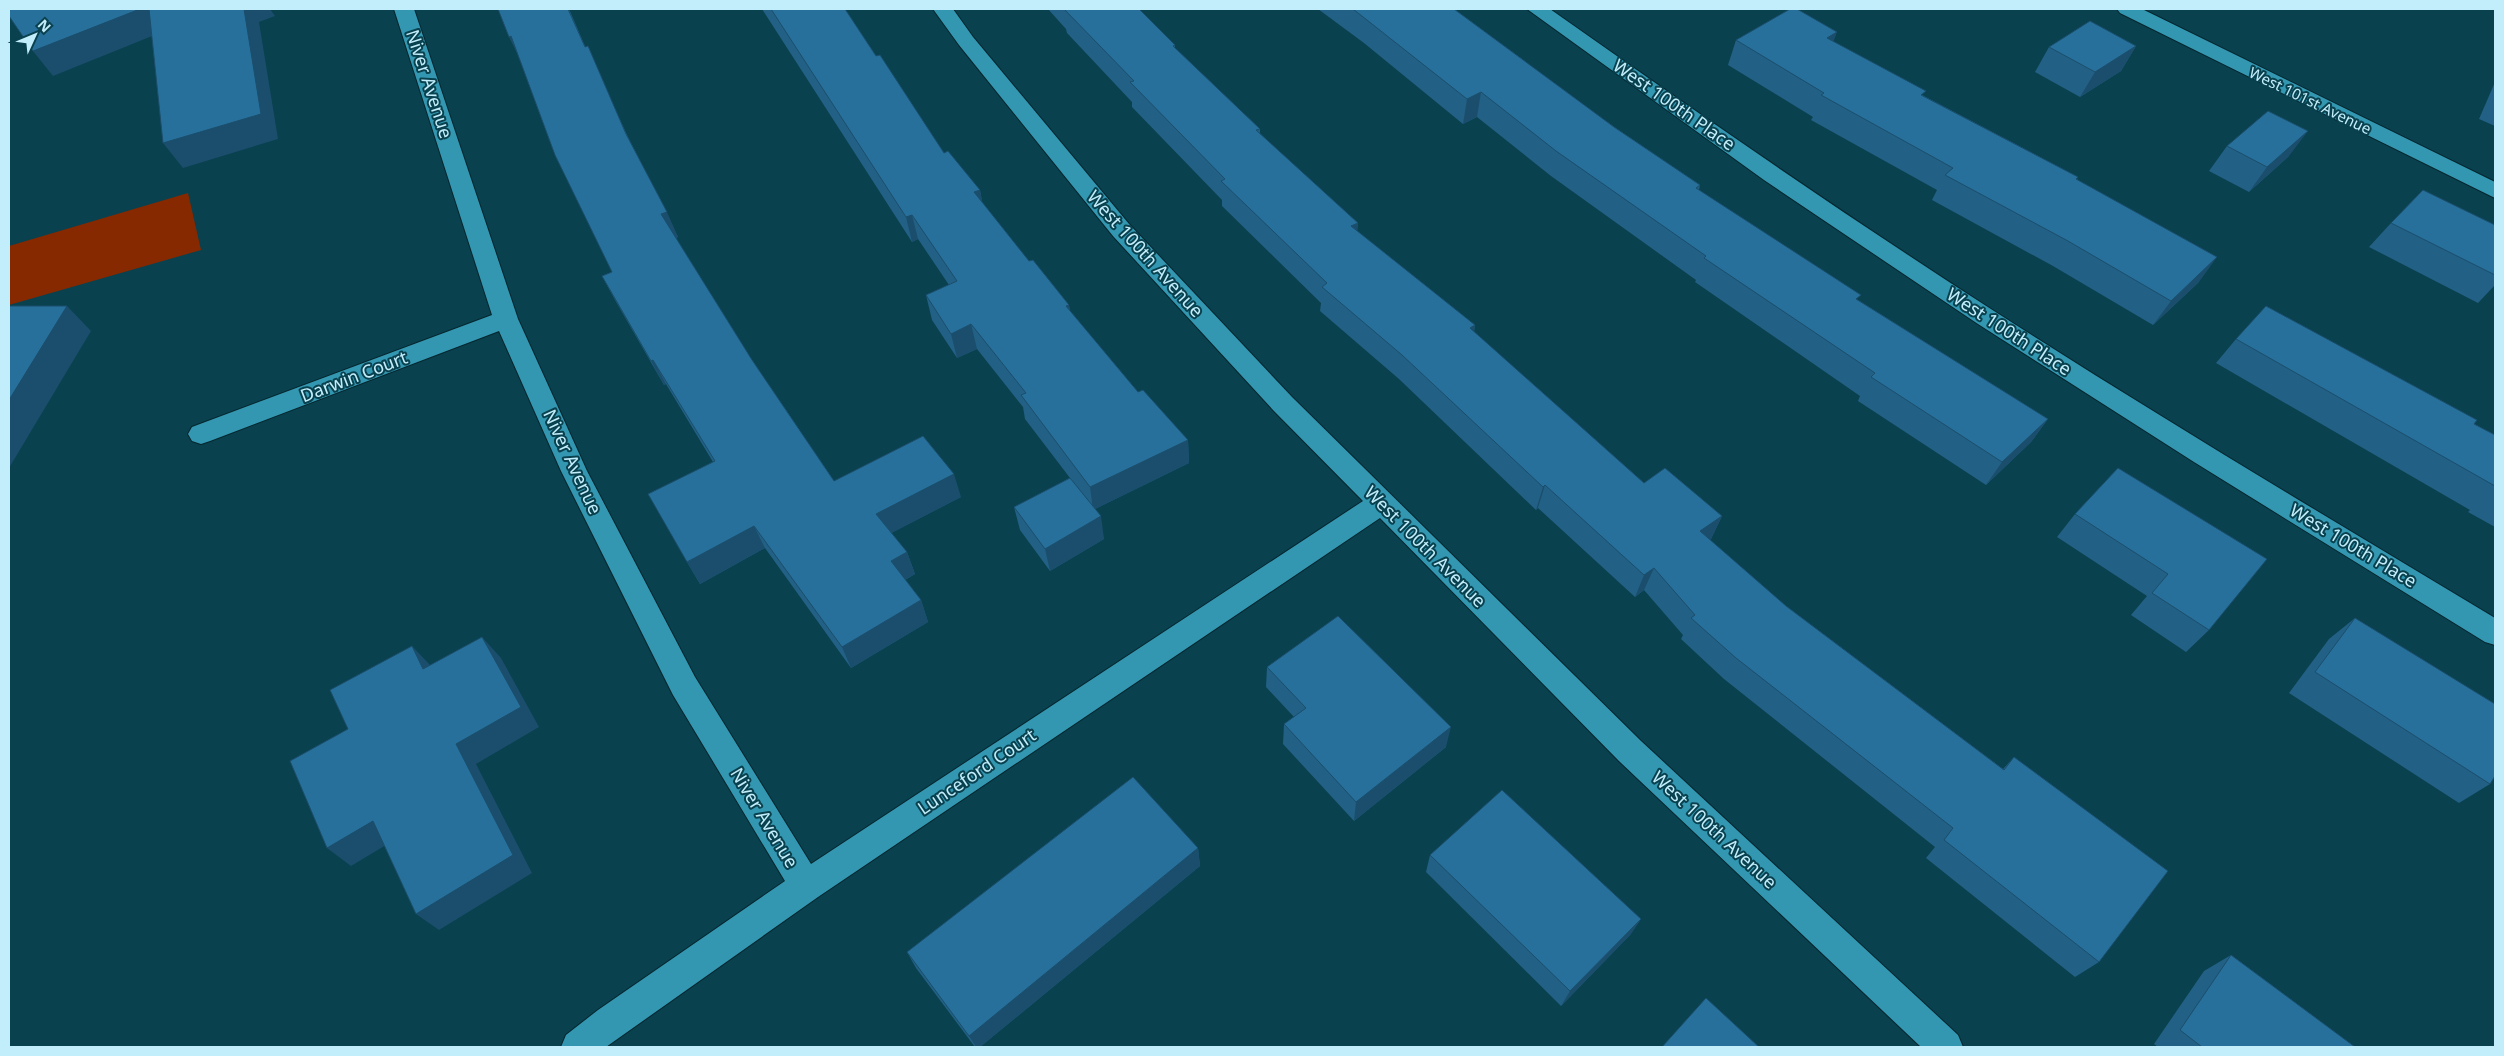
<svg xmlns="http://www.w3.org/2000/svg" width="2504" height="1056" font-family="'Noto Sans',sans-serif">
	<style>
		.green { fill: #862901 }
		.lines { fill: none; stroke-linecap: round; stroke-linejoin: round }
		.minor-casing { stroke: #06262e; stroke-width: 2 }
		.minor { fill: #3397b1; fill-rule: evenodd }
		.wall { fill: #226085 }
		.shaded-wall { fill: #1b4e6c }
		.building { fill: #27709b; stroke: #1b4e6c }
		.labels { text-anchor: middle; stroke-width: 4; stroke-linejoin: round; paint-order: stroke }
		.far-street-label { font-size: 15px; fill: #c2edfb; stroke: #09414f }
		.street-label { font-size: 18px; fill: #c2edfb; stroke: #09414f }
	</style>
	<rect width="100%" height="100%" fill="#09414f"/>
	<polygon class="green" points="188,193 201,250 9,305 9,246"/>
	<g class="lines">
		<g class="minor-casing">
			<g id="minor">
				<polygon points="394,9 414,9 518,319 587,471 695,677 811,864 1363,501 1274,411 1113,236 959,45 933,9 953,9 973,37 1129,224 1292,397 1641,741 1958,1035 1963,1047 1921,1047 1619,761 1380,518 818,897 606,1047 561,1047 566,1035 598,1010 785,881 673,695 561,471 499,331 210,441 201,444 192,441 188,434 192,427 492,315"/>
				<path d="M1527,9H1550C1696,112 1843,214 1994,311C2159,417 2327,517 2495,618V645L2485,642L2194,462L1978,324L1764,180Z"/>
				<polygon points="2117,9 2142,9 2495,182 2495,198 2120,13"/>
			</g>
		</g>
		<use href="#minor" class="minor"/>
	</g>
	<g class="wall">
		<polygon points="569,9 585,46 629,139 678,237 676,238 752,360 834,481 961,497 891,533 907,552 915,574 905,580 921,600 928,622 851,668 765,548 700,584 687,562 713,462 666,384 664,385 615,300 602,276 612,272 517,52"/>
		<polygon points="762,9 845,9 876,56 944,153 980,190 982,202 1029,261 1069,305 1070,311 1138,392 1188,440 1189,463 1095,509 1104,539 1050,571 1020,530 1014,507 1070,478 1025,419 1023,407 977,349 957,358 932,320 926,295 949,285 918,239 912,242"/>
		<polygon points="1048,9 1139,9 1175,45 1175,48 1260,129 1260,134 1358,223 1357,231 1475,325 1474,332 1644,483 1722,516 1711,539 1710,540 1786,606 2003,769 2014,757 2099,962 2075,977 1926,858 1935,847 1724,679 1681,639 1683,635 1644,590 1635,597 1538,508 1536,510 1399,379 1320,311 1321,303 1222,206 1222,200 1132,107 1132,102 1067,33 1066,29"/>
		<polygon points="1318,9 1454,9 1614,127 1700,185 1699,190 1858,300 2048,419 2031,442 1986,485 1858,401 1860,396 1695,282 1696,280 1551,176 1477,117 1463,124 1364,43"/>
		<polygon points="1736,40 1834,42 1924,96 2078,177 2077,179 2199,282 2153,325 2053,266 1932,200 1937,190 1811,120 1813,117 1728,65"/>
		<polygon points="2136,46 2121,71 2080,97 2035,72 2049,47"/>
		<polygon points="2495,82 2495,126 2479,119"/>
		<polygon points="2227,146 2289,156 2249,192 2209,171"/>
		<polygon points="2391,223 2495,225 2495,285 2478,303 2369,247"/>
		<polygon points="2236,339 2474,424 2495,435 2495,527 2468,512 2470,510 2216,363"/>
		<polygon points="2118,468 2209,630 2186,652 2131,615 2147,596 2057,537 2075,514"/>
		<polygon points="2355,618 2490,784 2459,803 2289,693 2329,639"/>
		<polygon points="1267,667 1446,747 1354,821 1283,744 1284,724 1294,717 1266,687"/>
		<polygon points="1198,848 1200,866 980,1047 975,1047 916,968 907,952"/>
		<polygon points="1430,855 1641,919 1630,935 1561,1006 1426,872"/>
		<polygon points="2231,955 2355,1047 2158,1047 2154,1044 2204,971"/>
	</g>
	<g class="shaded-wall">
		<polygon points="140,9 151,9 167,30 53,76 33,51"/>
		<polygon points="244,9 270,9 275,16 259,22 278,139 183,168 163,143"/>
		<polygon points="1837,32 1828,57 1827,38"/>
		<polygon points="511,36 521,61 509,37"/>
		<polygon points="2136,46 2121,71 2080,97 2095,72"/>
		<polygon points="1481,92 1477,117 1463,124 1467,99"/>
		<polygon points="2308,131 2289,156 2249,192 2267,167"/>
		<polygon points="980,190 985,215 974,192"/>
		<polygon points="667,212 678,237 672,239 661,214"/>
		<polygon points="912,215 918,239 912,242 906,217"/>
		<polygon points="1358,223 1356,248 1351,226"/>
		<polygon points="2217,257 2199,282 2153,325 2171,301"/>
		<polygon points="1069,305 1073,329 1066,306"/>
		<polygon points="67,306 91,331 9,468 9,400"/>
		<polygon points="971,324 977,349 957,358 951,334"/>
		<polygon points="1475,325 1471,349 1470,328"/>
		<polygon points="653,360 666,384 664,385 651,361"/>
		<polygon points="2048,419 2031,442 1986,485 2002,462"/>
		<polygon points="1188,440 1189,463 1093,510 1090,487"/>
		<polygon points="954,474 961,497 884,537 876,514"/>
		<polygon points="1545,485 1538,508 1536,510 1543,487"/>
		<polygon points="1101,516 1104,539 1050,571 1045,549"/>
		<polygon points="1722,516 1711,539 1690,554 1700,531"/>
		<polygon points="754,526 765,548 700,584 687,562"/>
		<polygon points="907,552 915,574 899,583 891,561"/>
		<polygon points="1654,568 1644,590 1635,597 1644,575"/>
		<polygon points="921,600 928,622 851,668 842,647"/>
		<polygon points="482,637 501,658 539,727 476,764 532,873 439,930 416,914"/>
		<polygon points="412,646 432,667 423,669"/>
		<polygon points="1451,727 1446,747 1354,821 1356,802"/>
		<polygon points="373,821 396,839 351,866 327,848"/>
		<polygon points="1198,848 1200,866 980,1047 976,1047 969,1036"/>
		<polygon points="1641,919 1630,935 1561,1006 1570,991"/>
	</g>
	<g class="building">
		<polygon points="9,9 140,9 33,51 9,16"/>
		<polygon points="149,9 244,9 261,114 163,143"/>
		<polygon points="498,9 568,9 585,47 588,46 626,134 667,212 661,214 752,360 834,481 923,436 954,474 876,514 907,552 891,561 921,600 842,647 754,526 687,562 648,494 715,461 653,360 651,361 602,276 612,272 555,155 511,36 509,37"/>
		<polygon points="771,9 845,9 876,56 880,55 944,153 948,151 980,190 974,192 1029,261 1033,260 1069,305 1066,306 1138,392 1143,390 1188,440 1090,487 1021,395 1026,393 971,324 951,334 926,295 957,281 912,215 906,217"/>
		<polygon points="1064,9 1139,9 1175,45 1173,46 1260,129 1256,130 1358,223 1351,226 1475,325 1470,328 1644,483 1665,468 1722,516 1700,531 1786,606 2004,770 2014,757 2168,871 2099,962 1944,840 1953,828 1736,658 1691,618 1695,615 1654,568 1644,575 1545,485 1543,487 1402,355 1322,287 1327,283 1221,181 1225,179 1130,82 1134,81"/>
		<polygon points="1353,9 1454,9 1614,127 1700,185 1696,188 1861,295 1856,299 2048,419 2002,462 1871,377 1875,373 1704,258 1706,256 1556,151 1481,92 1467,99"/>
		<polygon points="1790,9 1797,9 1837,32 1827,38 1926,91 1921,95 2078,177 2076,179 2217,257 2171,301 2068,241 1945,175 1953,168 1821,95 1824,93 1736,40"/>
		<polygon points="2090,21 2136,46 2095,72 2049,47"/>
		<polygon points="2268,111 2308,131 2267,167 2227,146"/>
		<polygon points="2423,190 2495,225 2495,275 2391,223"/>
		<polygon points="9,306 67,306 9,400"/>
		<polygon points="2266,306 2477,420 2474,424 2495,435 2495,486 2236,339"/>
		<polygon points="2118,468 2267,559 2209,630 2152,593 2168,574 2075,514"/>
		<polygon points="1070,478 1101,516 1045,549 1014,507"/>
		<polygon points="1338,616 1451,727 1356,802 1284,724 1306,708 1267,667"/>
		<polygon points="2355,618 2495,704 2495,776 2490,784 2315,672"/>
		<polygon points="482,637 521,707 456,744 513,855 416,914 373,821 327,848 290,761 348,729 330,690 412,646 423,669"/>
		<polygon points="1133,777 1198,848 969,1036 907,952"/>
		<polygon points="1502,790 1641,919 1570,991 1430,855"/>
		<polygon points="2231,955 2355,1047 2202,1047 2180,1030"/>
		<polygon points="1706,998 1759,1047 1662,1047"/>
	</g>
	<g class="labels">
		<g class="far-street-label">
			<text transform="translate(2310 101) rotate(26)" y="5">West 101st Avenue</text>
		</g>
		<g class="street-label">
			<text transform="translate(429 84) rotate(72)" y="6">Niver Avenue</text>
			<text transform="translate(1674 105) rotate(35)" y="6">West 100th Place</text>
			<text transform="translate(1145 254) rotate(48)" y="6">West 100th Avenue</text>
			<text transform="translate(2009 332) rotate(33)" y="6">West 100th Place</text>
			<text transform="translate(354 377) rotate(-21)" y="6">Darwin Court</text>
			<text transform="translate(572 462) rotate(65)" y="6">Niver Avenue</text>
			<text transform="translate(2353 546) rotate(31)" y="6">West 100th Place</text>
			<text transform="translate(1425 547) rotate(45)" y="6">West 100th Avenue</text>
			<text transform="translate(977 772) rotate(-34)" y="6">Lunceford Court</text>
			<text transform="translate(764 818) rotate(59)" y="6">Niver Avenue</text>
			<text transform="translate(1714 830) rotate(43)" y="6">West 100th Avenue</text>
		</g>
	</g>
	<rect width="2504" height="1056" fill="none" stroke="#c2edfb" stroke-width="20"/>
	<g transform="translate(35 35) rotate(46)" stroke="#09414f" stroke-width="4" paint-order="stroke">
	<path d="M0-4L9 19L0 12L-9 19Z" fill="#c2edfb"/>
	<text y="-8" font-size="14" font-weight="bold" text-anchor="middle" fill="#c2edfb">N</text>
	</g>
</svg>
